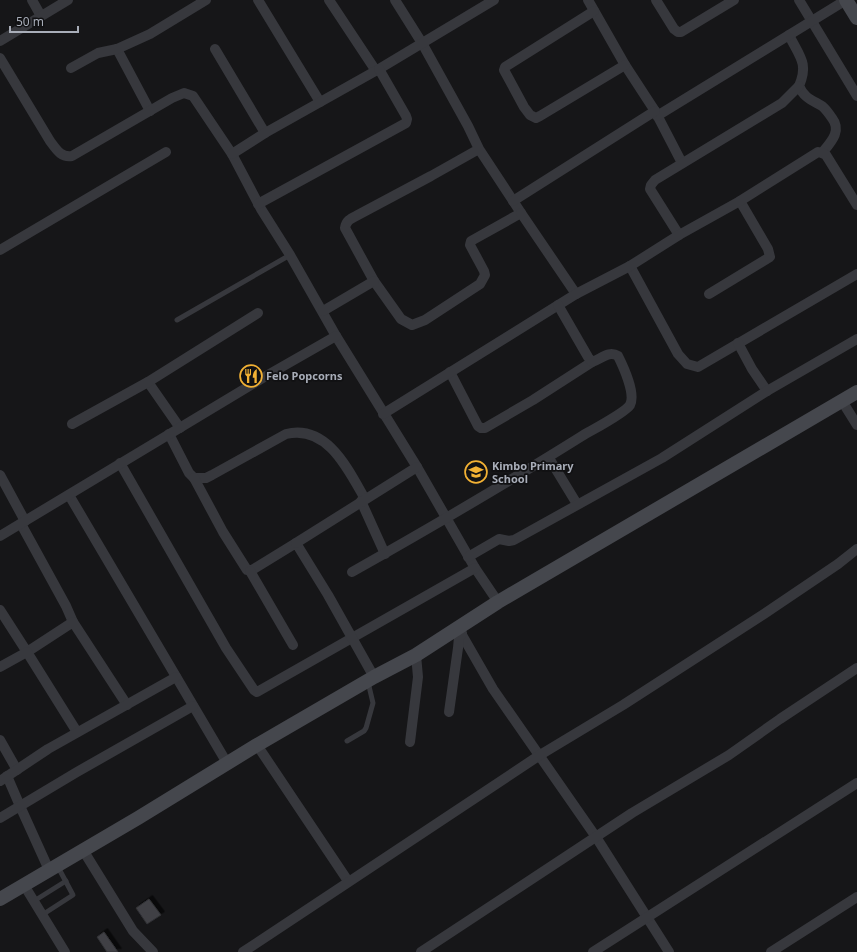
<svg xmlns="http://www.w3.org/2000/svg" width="857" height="952" font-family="'Noto Sans',sans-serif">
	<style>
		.building { fill: #404145; stroke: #303034; filter: url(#shadow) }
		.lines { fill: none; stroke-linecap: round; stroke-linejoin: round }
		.lane { stroke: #37383d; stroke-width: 5 }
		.street { stroke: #37383d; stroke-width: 10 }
		.secondary { stroke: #45474d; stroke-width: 14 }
		.labels { text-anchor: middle; stroke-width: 3.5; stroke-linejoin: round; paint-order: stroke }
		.poi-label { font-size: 11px; font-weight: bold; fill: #a8adb8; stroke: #111113; text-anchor: start }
	</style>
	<defs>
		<filter id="shadow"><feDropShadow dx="3.5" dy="-3.5" stdDeviation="0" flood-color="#0009"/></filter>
	</defs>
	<rect width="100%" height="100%" fill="#161618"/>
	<g class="building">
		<polygon points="149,899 161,915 147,924 136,908"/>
		<polygon points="104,932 118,952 107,952 97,937"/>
	</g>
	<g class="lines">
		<g class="lane">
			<polyline points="177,320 290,255"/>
			<polyline points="347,741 364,731 366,728 373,703 368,682"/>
			<polyline points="34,901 66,881"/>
			<polyline points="42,915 73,895 58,867"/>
		</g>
		<g class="street">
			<polyline points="32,0 41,16"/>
			<polyline points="258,0 320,102"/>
			<polyline points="329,0 376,71"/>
			<path d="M395,0L422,43L468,126L479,149L521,213L471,241L470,245L484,271L485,275L480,284L425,320L412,325L401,319L374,281L345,228C346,221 350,219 356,216L431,176L479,149"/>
			<polyline points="588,0 625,65 655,111 682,163"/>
			<polyline points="656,0 674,29 678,32 681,32 734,0"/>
			<polyline points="799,0 857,96"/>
			<polyline points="594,11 505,67 504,70 524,107 530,115 536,118 540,116 625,65"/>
			<path d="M789,35C799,56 809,63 799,86C804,98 812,100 822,106C826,109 829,114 832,118C842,131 831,142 822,153"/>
			<polyline points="0,41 68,0"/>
			<polyline points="117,49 150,111"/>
			<polyline points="215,49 265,133"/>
			<path d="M0,58L50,141C56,149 61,158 72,156L172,98L184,93L193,96L232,154L261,209L290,255L336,336L417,467L475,568L498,602"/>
			<polyline points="71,68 98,53 117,49 150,34 206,0"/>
			<polyline points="657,116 846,0"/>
			<polyline points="232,154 265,133 379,69 494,0"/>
			<polyline points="513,201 655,111"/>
			<polyline points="258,204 406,123 407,119 406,116 379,69"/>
			<polyline points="521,213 576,294"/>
			<polyline points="679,235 650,189 651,185 655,180 782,103 799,86"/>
			<polyline points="0,250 166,152"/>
			<polyline points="630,266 678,354 687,364 698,367 857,274"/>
			<polyline points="709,294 770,257 768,249 740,201"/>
			<polyline points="323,311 374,281"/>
			<polyline points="738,343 752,369 767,391"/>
			<polyline points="450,372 478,426 481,428 485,428 533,400 592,362"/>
			<polyline points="148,382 180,428"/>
			<polyline points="842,401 857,425"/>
			<polyline points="383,414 576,294 630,266 679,235 740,201 818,152 822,153 826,155 857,205"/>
			<polyline points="72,424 148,382 258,313"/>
			<path d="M169,434L189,473L194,478H206L212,475L286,434C327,424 348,469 365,499"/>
			<polyline points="549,458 577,504"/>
			<polyline points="120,463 226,648 254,690 257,692 475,568"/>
			<polyline points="0,475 25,521"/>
			<polyline points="194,478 223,532 247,570 252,570 296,543 328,595 374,677"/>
			<polyline points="69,495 227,763"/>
			<polyline points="361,501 385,554"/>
			<polyline points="21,524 66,606 73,622"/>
			<polyline points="0,536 266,376 336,336"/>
			<polyline points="296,543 417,467"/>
			<polyline points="468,557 499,539 509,541 514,540 662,458 767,391 857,339"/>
			<polyline points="250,571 293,645"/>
			<path d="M352,572C430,528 507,483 582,436C592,430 625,413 630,405C636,394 623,366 618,356C609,350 601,359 592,362L588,357L558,305"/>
			<polyline points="0,610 27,652 73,622 127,705"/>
			<polyline points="458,628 493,689 596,837 669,952"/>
			<polyline points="0,667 27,652 77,732"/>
			<polyline points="449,712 458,648 459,637 462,633"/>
			<polyline points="0,740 17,770"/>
			<polyline points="410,742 418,677 416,655"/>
			<polyline points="257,745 348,881"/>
			<polyline points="7,776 20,806 49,870"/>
			<polyline points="0,781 48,749 176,677"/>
			<polyline points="0,818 77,772 193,706"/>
			<polyline points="83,850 133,931 153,952"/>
			<polyline points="24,885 65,952"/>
			<polyline points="243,952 540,755 623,705 764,614 838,564 857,549"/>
			<polyline points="421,952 632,813 729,755 780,719 857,668"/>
			<polyline points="593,952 857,783"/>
			<polyline points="771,952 857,897"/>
		</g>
		<g class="secondary">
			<polyline points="846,0 857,18"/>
			<polyline points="0,899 138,818 257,745 374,677 416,655 498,602 857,392"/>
		</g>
	</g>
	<defs>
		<g id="restaurant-ring" transform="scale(1.15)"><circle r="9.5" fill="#111113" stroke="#f2b134" stroke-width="1.5"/><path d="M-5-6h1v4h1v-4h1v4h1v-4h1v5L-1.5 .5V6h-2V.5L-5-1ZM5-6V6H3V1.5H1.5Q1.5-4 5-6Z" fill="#f2b134"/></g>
		<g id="school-ring" transform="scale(1.15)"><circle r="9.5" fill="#111113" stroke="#f2b134" stroke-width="1.5"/><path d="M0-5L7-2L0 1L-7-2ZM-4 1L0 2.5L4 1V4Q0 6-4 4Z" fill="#f2b134"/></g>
	</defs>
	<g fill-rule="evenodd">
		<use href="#restaurant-ring" x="251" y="376"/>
		<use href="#school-ring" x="476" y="472"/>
	</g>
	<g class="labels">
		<g class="poi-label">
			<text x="266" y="380">Felo Popcorns</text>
			<text x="492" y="470">Kimbo Primary<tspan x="492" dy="13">School</tspan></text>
		</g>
	</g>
	<path d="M10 26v6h68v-6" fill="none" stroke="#a8adb8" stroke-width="2"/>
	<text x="16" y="26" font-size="12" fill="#a8adb8" stroke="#111113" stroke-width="3" paint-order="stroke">50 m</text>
</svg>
